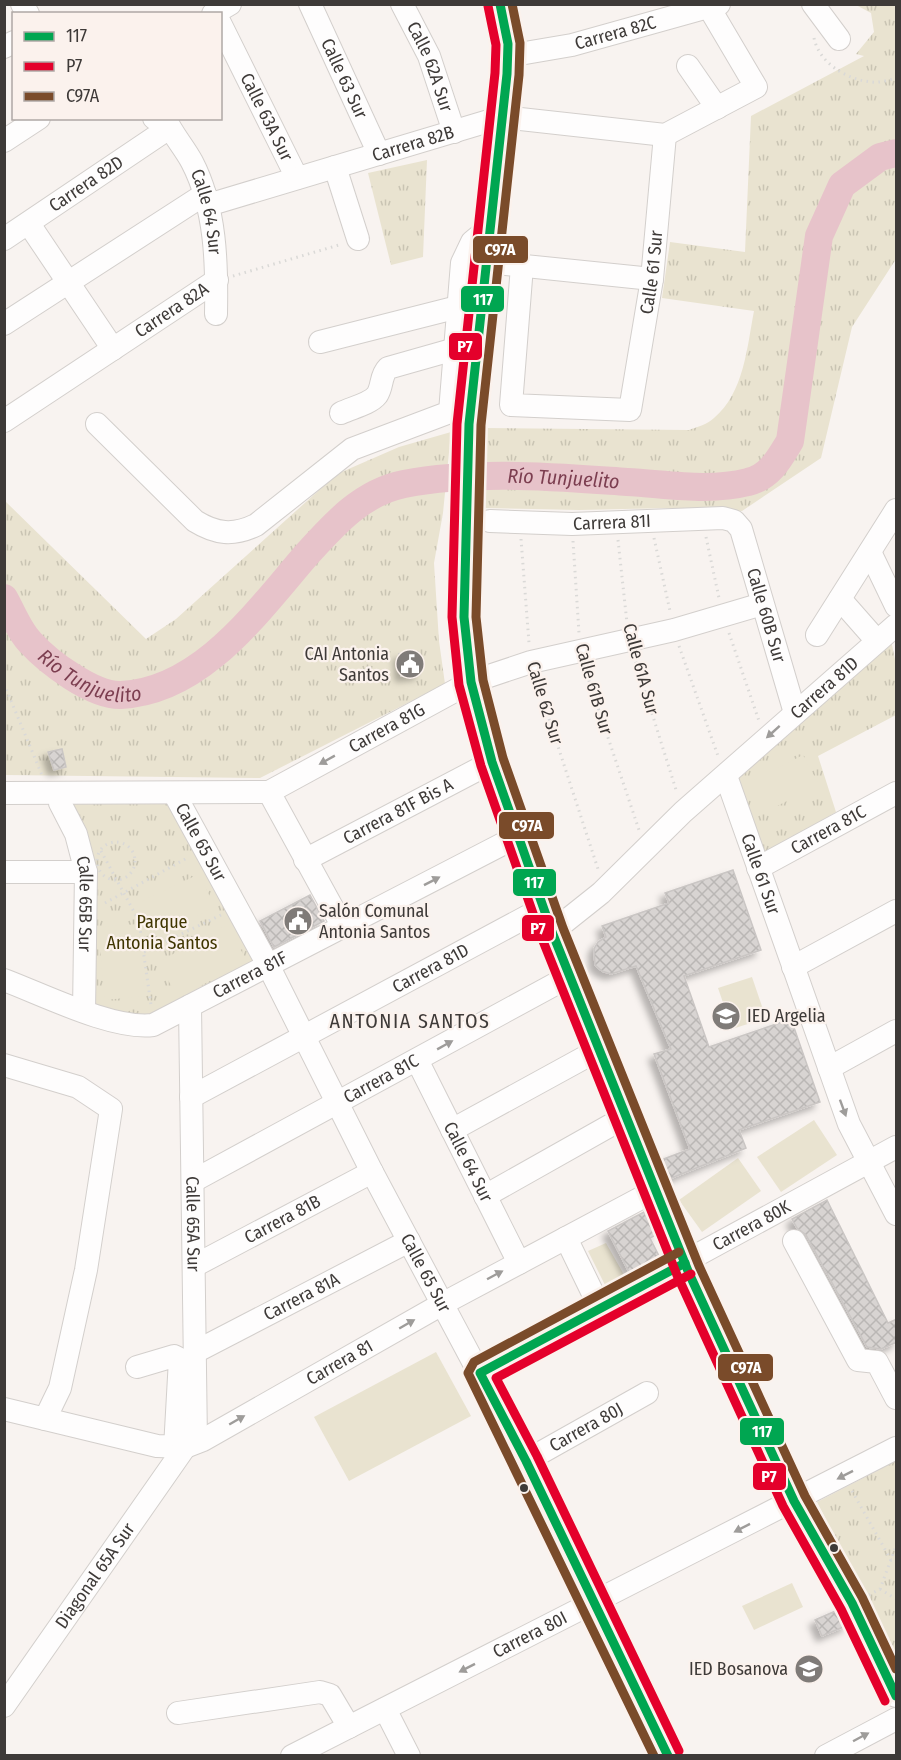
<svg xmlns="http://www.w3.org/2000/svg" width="901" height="1760" font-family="'Fira Sans Condensed',sans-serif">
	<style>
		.grass { fill: url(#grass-tufts) }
		.garden { fill: #e9e3d0 }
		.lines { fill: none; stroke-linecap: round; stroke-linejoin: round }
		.river { stroke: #e7c3ca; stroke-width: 28 }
		.building { fill: url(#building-cross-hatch); stroke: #cac6c4; stroke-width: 1.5; filter: url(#shadow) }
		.minor-casing { stroke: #d3cfcc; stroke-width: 24 }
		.path { stroke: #dad9d7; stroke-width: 3; stroke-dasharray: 1.5 4.5; stroke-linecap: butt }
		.minor { stroke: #fefdfd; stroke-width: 22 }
		.bus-1-casing { stroke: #fbf2ed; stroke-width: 14 }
		.bus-2-casing { stroke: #fbf2ed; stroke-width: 14 }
		.bus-3-casing { stroke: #fbf2ed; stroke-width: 14 }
		.bus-1 { stroke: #00a651; stroke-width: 9 }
		.bus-2 { stroke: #e4002b; stroke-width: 9 }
		.bus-3 { stroke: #7a4b2a; stroke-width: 9 }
		.oneway { fill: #9e9c9a }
		.bus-dot { fill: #3e3a38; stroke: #fbf2ed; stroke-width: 2 }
		.labels { text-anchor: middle; stroke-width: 4.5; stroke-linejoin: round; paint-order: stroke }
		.street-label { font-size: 18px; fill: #3e3a38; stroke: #fbf2ed }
		.poi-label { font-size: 18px; fill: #3e3a38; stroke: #fbf2ed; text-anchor: end }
		.park-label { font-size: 18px; fill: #3f3500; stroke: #fbf2ed }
		.water-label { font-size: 20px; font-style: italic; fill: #7c3e50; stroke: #fbf2ed }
		.neighbourhood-label { font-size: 20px; letter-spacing: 1.5px; fill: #3e3a38; stroke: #fbf2ed }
		.line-badge { stroke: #fbf2ed; stroke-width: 2 }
		.badge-label { font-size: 16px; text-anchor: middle; font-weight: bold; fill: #fff }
	</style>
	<defs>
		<pattern id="grass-tufts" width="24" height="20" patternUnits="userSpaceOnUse" patternTransform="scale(1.5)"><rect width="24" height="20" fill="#e9e3d0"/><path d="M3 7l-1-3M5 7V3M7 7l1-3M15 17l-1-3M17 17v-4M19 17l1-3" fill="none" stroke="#c9c4b3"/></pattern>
		<pattern id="building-cross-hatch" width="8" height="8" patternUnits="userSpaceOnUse" patternTransform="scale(1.5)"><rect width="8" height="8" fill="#d8d4d2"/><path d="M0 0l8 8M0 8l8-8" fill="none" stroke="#bab7b5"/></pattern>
		<filter id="shadow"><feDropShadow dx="-5.5" dy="5.5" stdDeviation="3" flood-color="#0004"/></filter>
	</defs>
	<rect width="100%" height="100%" fill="#f8f3f0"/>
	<g class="grass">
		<path d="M856,5H896V259L852,327L821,458L742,511L669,508L579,510L484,508L485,428L689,430C697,427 708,424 714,418C744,393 747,347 754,311L662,298L670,242L745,252L751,116L864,56L856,54L874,32L871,13Z"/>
		<polygon points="427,160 423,257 391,265 368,173"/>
		<polygon points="451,432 443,513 434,563 439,641 445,684 260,778 5,775 4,500 146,639 176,619 337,474 399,447"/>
		<polygon points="891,640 896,664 896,715 818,756 836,812 763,855 736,777"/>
		<polygon points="68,804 171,804 255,960 140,1021 93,1007"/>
		<polygon points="896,1461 896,1656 817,1502"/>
	</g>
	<g class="garden">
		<polygon points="803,755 819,785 759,815 744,785"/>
		<polygon points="199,874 215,907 152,937 136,904"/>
		<polygon points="138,924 145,996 105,1000 98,927"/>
		<polygon points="227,925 247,961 178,998 158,962"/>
		<polygon points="752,977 766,1018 732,1029 718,988"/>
		<polygon points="814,1120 837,1155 781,1192 757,1157"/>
		<polygon points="738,1158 761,1191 702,1232 679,1200"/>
		<polygon points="606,1243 627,1280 607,1289 588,1251"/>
		<polygon points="436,1352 471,1416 349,1481 314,1417"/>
		<polygon points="792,1583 803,1607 754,1630 742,1606"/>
	</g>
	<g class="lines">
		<path class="river" id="s1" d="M4,598C12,612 19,631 30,642C48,662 93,696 121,695C203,691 259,609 308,553C335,523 363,492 404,484C477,470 554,477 627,482C667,484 709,492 748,482C770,477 779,459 790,441L819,236L842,185L880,157L896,153"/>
	</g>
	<g class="building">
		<polygon points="418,652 420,674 401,676 399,654"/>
		<polygon points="62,749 66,767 54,770 48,752"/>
		<polygon points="733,870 761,950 684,976 709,1047 791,1019 820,1102 739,1130 746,1148 669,1179 661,1160 690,1149 654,1054 671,1049 636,966 611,974 602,971 595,965 594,949 598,942 606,937 602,926 669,903 665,893"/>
		<polygon points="310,895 324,921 274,947 260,921"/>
		<polygon points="827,1200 888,1323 897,1319 897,1342 881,1349 867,1347 806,1235 797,1228 792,1219"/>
		<polygon points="644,1212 656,1235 650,1238 659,1256 629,1272 608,1231"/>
		<polygon points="840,1609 848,1625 822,1636 815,1620"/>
	</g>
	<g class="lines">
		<g class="minor-casing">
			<g id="minor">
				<polyline points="22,4 28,14"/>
				<path id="s2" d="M310,4L379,154"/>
				<path id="s3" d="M402,4L429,56L454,132"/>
				<polyline points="500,4 508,44 507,74 469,424 464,617 471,682 492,762 552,932 688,1271 794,1501 852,1603 896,1696"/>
				<polyline points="813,4 839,39"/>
				<polyline points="213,14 230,4"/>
				<path id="s4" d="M220,23L297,178"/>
				<polyline points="4,47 14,42"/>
				<path id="s5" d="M508,56L572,45L719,4"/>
				<polyline points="688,66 717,108"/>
				<path id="s6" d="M165,118C172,134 184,147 192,162C216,208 217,264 216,314"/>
				<polyline points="4,141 39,118"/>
				<polyline points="335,167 358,239"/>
				<path id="s7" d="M208,205L502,117L665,135L756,87L707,4"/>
				<polyline points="29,224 113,349"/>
				<path id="s8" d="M4,239L169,128L154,118"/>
				<polyline points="486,262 652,279"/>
				<path id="s9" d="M522,266L511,405L630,410L652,279L665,135"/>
				<polyline points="4,324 205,194"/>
				<polyline points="320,342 458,307"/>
				<path d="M341,413C351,408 370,404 377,395C383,386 380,376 388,368L455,349"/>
				<path id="s10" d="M4,421L217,280"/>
				<path d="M97,424L195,521C216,534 233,536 256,525L352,449L450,412L462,263L472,242L490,227"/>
				<path id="s11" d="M490,521L572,524L723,518L734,521L741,529L795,713"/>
				<polyline points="870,552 896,606"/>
				<polyline points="840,599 877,641"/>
				<polyline points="817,635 896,510"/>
				<path id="s12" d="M726,776L849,1124L896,1214"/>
				<polyline points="269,792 343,927"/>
				<path id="s13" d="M4,793L269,792L471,682L531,662L674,630L762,604"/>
				<path id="s14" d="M174,793L268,965L372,1172L526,1461L668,1756"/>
				<path id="s15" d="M60,803L76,834L86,872L84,1011"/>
				<path id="s16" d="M305,860L492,762"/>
				<path id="s17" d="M758,868L896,793"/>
				<polyline points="4,872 86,872"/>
				<path id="s18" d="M552,932L601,893L683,812L896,625"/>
				<polyline points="793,967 896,911"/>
				<path id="s19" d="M4,980C44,995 113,1030 153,1025L518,836"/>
				<path id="s20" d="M190,1006L196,1442"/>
				<path id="s21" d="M417,1060L519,1263"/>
				<polyline points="4,1065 78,1087 111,1109 86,1270 60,1388 45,1419"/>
				<polyline points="829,1068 896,1031"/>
				<path id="s22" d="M191,1097L543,908"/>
				<polyline points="452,1130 600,1049"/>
				<path id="s23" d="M193,1181L570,976"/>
				<polyline points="485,1196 627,1116"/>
				<polyline points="566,1238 600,1308"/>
				<polyline points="794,1241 858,1360 877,1362 896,1398"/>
				<path id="s24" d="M194,1266L372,1172"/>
				<path id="s25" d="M195,1352L409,1241"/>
				<polyline points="137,1367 174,1356 180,1359 175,1448"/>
				<path id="s26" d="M480,1373L896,1147"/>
				<path id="s27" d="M4,1409L157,1446L185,1447L203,1440L444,1303L656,1190"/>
				<path id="s28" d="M526,1461L647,1393"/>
				<path id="s29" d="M4,1706L185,1447"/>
				<polyline points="385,1709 409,1756"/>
				<polyline points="178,1713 320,1692 330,1695 349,1727"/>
				<path id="s30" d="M292,1756L896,1448"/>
				<polyline points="826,1756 896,1719"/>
			</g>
		</g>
		<g class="path">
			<path d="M814,38C819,63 847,80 872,82C880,83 889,80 896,78"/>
			<polyline points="233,276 339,245"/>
			<polyline points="706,537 719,598"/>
			<polyline points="654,538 670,611"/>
			<polyline points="521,539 529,643"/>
			<polyline points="618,540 627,623"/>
			<polyline points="573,541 579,633"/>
			<polyline points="729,633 759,721"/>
			<polyline points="679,646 718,756"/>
			<polyline points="634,656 677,793"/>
			<polyline points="585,669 639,830"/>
			<polyline points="536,679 598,869"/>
			<polyline points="4,684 42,775"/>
			<circle cx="116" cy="861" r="19"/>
			<polyline points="101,851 139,921 151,1005"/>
			<polyline points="105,903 189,857"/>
			<polyline points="144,952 221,915"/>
			<polyline points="852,1491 891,1560"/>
			<polyline points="880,1589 896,1599"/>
			<polyline points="869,1595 880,1589 896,1546"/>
		</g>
		<use href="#minor" class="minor"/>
		<g class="bus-1-casing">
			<g id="bus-1">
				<polyline points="500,4 508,44 507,74 469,424 464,617 471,682 492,762 552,932 688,1271 794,1501 852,1603 896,1696"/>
				<polyline points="668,1756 526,1461 480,1373 685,1263"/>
			</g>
		</g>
		<g class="bus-2-casing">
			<g id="bus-2">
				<polyline points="488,6 496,45 495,73 457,424 452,617 459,685 481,766 541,936 677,1275 783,1506 841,1609 885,1701"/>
				<polyline points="679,1751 537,1456 496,1378 691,1274"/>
			</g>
		</g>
		<g class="bus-3-casing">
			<g id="bus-3">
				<polyline points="512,4 520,43 519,75 481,425 476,617 483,680 503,758 563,928 699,1266 805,1496 862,1597 896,1669"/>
				<polyline points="654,1756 468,1373 474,1362 679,1252"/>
			</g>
		</g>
		<use href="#bus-1" class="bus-1"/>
		<use href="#bus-2" class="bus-2"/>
		<use href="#bus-3" class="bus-3"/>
	</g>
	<defs><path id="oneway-solid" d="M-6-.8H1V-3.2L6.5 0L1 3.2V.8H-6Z" transform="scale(1.5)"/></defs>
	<g class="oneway">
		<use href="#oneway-solid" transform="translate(773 732) rotate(138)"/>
		<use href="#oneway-solid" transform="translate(327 760) rotate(151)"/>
		<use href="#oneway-solid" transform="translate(432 881) rotate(-27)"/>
		<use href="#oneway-solid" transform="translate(445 1045) rotate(-29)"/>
		<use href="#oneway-solid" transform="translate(843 1108) rotate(70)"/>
		<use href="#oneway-solid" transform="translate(495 1275) rotate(-28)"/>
		<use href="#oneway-solid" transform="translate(407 1324) rotate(-30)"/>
		<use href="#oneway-solid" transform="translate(237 1420) rotate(-30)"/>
		<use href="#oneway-solid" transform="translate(845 1475) rotate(153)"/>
		<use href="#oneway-solid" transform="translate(742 1528) rotate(153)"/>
		<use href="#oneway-solid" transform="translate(467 1668) rotate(153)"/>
		<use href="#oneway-solid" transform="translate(861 1737) rotate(-28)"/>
	</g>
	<defs>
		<g id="civic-disc" transform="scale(1.5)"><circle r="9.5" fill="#7f7b78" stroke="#fbf2ed"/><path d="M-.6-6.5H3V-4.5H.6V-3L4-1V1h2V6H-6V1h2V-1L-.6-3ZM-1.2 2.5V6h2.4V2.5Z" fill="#fff"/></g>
		<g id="school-disc" transform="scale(1.5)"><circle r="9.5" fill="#7f7b78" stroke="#fbf2ed"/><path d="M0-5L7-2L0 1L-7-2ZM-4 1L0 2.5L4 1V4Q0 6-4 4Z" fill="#fff"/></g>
	</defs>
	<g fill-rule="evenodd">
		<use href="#civic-disc" x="410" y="664"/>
		<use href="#civic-disc" x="298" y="921"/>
		<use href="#school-disc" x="726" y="1016"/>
		<use href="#school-disc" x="809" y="1669"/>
	</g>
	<g class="bus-dot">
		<circle cx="524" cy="1488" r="5"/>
		<circle cx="834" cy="1548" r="5"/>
	</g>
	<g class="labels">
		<g class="street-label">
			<text dy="6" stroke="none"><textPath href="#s5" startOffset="110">Carrera 82C</textPath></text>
			<text dy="6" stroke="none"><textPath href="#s3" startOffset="69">Calle 62A Sur</textPath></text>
			<text dy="6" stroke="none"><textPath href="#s2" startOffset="82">Calle 63 Sur</textPath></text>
			<text dy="6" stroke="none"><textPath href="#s4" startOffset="105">Calle 63A Sur</textPath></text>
			<text dy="6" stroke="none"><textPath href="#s7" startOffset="214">Carrera 82B</textPath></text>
			<text dy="6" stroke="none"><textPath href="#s8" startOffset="99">Carrera 82D</textPath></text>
			<text dy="6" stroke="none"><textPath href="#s6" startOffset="104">Calle 64 Sur</textPath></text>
			<text dy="6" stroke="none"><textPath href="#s9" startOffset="398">Calle 61 Sur</textPath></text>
			<text dy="6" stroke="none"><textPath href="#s10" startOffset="201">Carrera 82A</textPath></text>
			<text dy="6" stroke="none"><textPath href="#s11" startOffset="122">Carrera 81I</textPath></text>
			<text dy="6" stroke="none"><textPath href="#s11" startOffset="345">Calle 60B Sur</textPath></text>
			<text transform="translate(641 669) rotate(75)" y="6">Calle 61A Sur</text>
			<text dy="6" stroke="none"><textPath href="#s18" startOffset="366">Carrera 81D</textPath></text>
			<text transform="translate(594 689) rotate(74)" y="6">Calle 61B Sur</text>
			<text transform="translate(545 703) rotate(73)" y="6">Calle 62 Sur</text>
			<text dy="6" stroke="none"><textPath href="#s13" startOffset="399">Carrera 81G</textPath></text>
			<text dy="6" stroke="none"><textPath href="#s16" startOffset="105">Carrera 81F Bis A</textPath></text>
			<text dy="6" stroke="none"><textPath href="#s17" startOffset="80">Carrera 81C</textPath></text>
			<text dy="6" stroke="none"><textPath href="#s14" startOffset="56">Calle 65 Sur</textPath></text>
			<text dy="6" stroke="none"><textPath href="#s12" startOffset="104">Calle 61 Sur</textPath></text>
			<text dy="6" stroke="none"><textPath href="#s15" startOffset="106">Calle 65B Sur</textPath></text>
			<text dy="6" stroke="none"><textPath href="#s22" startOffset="272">Carrera 81D</textPath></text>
			<text dy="6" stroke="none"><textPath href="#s19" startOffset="266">Carrera 81F</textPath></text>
			<text dy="6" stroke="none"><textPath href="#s23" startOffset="214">Carrera 81C</textPath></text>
			<text dy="6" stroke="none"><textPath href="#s21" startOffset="114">Calle 64 Sur</textPath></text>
			<text dy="6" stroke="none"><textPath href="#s24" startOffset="100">Carrera 81B</textPath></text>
			<text dy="6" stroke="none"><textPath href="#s20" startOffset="218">Calle 65A Sur</textPath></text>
			<text dy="6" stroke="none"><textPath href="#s26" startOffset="309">Carrera 80K</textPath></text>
			<text dy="6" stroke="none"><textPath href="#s14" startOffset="542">Calle 65 Sur</textPath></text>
			<text dy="6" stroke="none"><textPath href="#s25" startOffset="120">Carrera 81A</textPath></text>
			<text dy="6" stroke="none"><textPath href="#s27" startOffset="362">Carrera 81</textPath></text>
			<text dy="6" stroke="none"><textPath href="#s28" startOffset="69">Carrera 80J</textPath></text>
			<text dy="6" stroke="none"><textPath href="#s29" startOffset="159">Diagonal 65A Sur</textPath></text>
			<text dy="6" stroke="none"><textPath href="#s30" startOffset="267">Carrera 80I</textPath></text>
		</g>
		<g class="poi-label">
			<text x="389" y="660">CAI Antonia<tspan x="389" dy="21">Santos</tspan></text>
			<text x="319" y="917" text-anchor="start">Salón Comunal<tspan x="319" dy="21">Antonia Santos</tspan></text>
			<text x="747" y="1022" text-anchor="start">IED Argelia</text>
			<text x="788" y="1675">IED Bosanova</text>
		</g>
		<g class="park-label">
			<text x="162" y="928">Parque<tspan x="162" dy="21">Antonia Santos</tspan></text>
		</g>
		<g class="water-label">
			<text dy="7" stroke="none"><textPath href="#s1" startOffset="681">Río Tunjuelito</textPath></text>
			<text dy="7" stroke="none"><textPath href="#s1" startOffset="123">Río Tunjuelito</textPath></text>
		</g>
		<g class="neighbourhood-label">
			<text x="410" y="1028">ANTONIA SANTOS</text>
		</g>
	</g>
	<g class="line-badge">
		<rect x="472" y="235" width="57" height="29" rx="6" fill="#7a4b2a"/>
		<rect x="460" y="285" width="45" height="28" rx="6" fill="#00a651"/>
		<rect x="448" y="332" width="35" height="29" rx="6" fill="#e4002b"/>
		<rect x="498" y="811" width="57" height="29" rx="6" fill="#7a4b2a"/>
		<rect x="512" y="868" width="45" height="29" rx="6" fill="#00a651"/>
		<rect x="521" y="914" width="34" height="28" rx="6" fill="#e4002b"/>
		<rect x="717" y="1353" width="57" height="29" rx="6" fill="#7a4b2a"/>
		<rect x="739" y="1417" width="46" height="29" rx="6" fill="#00a651"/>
		<rect x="752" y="1462" width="35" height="29" rx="6" fill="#e4002b"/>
	</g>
	<g class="badge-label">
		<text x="500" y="255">C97A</text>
		<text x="483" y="305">117</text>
		<text x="465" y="352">P7</text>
		<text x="527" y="831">C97A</text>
		<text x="534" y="888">117</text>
		<text x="538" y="934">P7</text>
		<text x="746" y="1373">C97A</text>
		<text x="762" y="1437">117</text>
		<text x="769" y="1482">P7</text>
	</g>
	<rect width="901" height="1760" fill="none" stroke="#3e3a38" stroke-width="12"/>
	<rect x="12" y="12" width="210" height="108" fill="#fbf2ed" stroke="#afa8a5" stroke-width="1.5"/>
	<rect x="24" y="32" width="30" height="9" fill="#00a651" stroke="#afa8a5" stroke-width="1.5"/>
	<text x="66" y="42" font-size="18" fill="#3e3a38">117</text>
	<rect x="24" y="62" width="30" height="9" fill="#e4002b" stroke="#afa8a5" stroke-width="1.5"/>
	<text x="66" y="72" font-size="18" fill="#3e3a38">P7</text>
	<rect x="24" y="92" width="30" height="9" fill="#7a4b2a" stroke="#afa8a5" stroke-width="1.5"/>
	<text x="66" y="102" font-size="18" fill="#3e3a38">C97A</text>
</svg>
